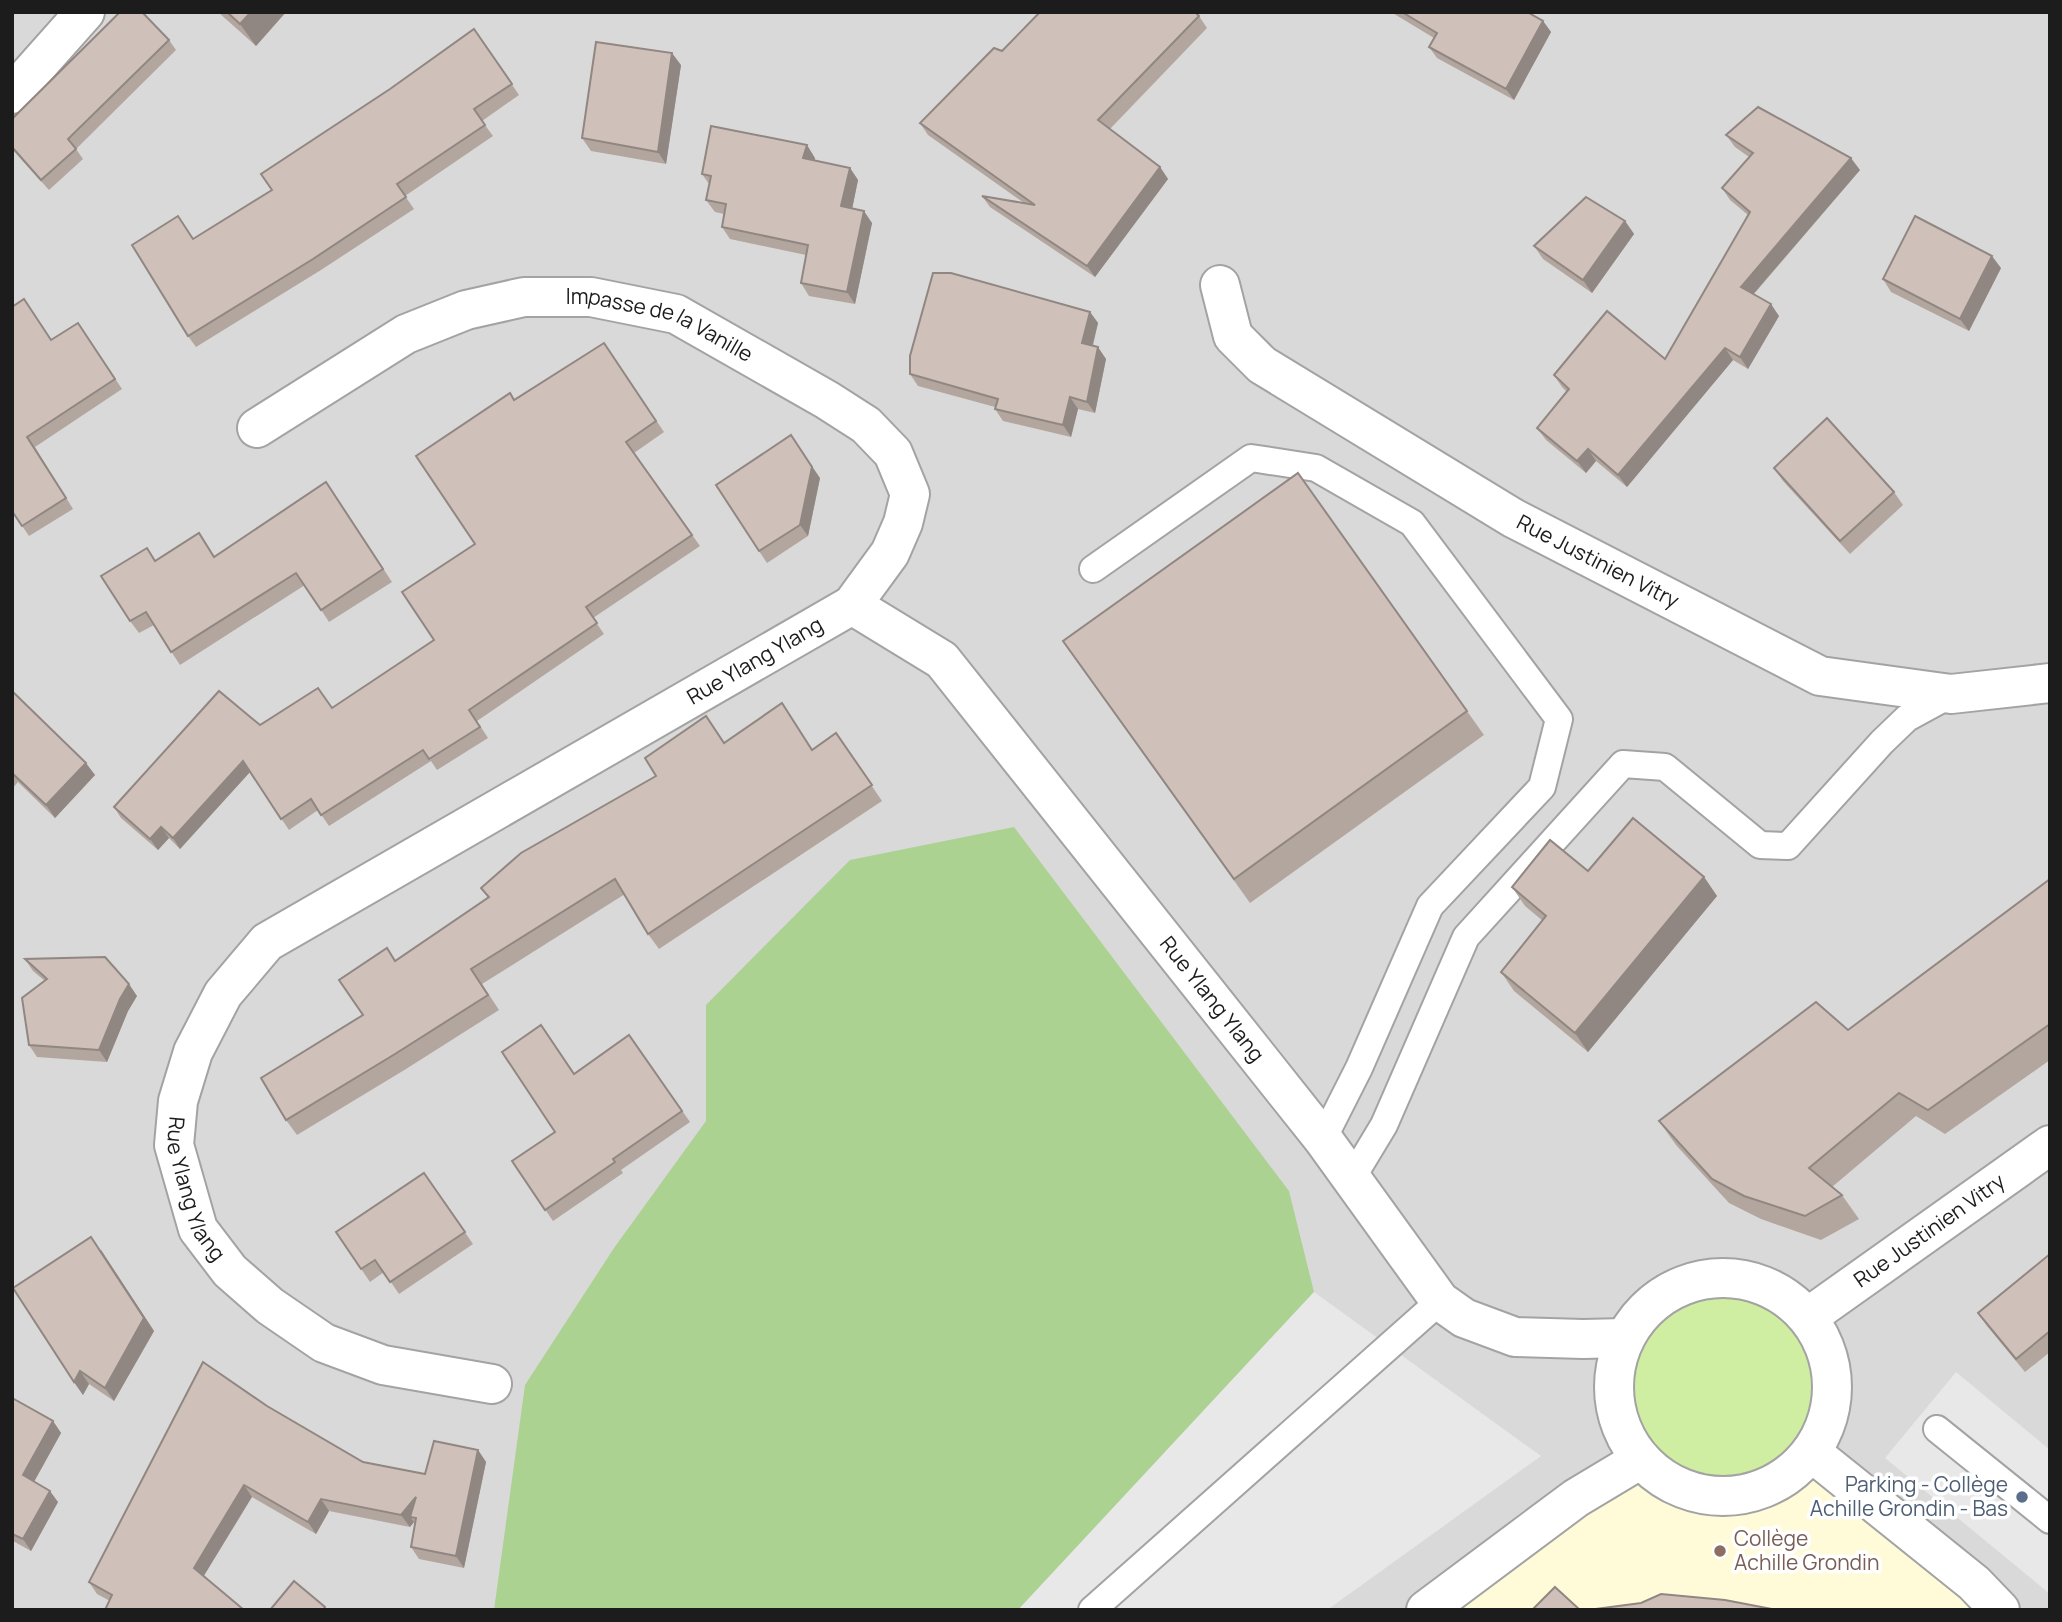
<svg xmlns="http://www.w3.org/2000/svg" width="2062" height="1622" font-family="Manrope,sans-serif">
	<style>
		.residential { fill: #dad9d9 }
		.education { fill: #fffbd9 }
		.grass { fill: #cfeea1 }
		.forest { fill: #abd291 }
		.parking { fill: #e8e8e8 }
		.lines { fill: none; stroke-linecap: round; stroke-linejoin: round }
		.lane-casing { stroke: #a3a3a3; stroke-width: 30 }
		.street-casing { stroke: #a3a3a3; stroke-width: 42 }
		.lane { stroke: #fff; stroke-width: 26 }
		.street { stroke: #fff; stroke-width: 38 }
		.wall { fill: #b2a69f }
		.shaded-wall { fill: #918782 }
		.building { fill: #cfc1b9; stroke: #918782; stroke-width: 2 }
		.service-dot { fill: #5c6f8a; stroke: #fff; stroke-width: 2.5 }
		.education-dot { fill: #8d6e63; stroke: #fff; stroke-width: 2.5 }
		.labels { text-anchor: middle; stroke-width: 7; stroke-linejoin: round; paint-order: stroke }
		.street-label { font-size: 21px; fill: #1c1c1c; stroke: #fff }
		.service-label { font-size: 21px; fill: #4e5e75; stroke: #fff; text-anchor: end }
		.education-label { font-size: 21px; fill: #785e54; stroke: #fff; text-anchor: start }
	</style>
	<rect width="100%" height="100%" fill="#efe9e0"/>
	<rect class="residential" x="12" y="12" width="2038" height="1598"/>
	<polygon class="education" points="1811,1452 2000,1610 1425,1610 1641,1459"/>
	<circle class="grass" cx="1723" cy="1387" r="109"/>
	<polygon class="forest" points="1014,827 1289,1191 1314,1292 1018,1610 494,1610 525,1385 614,1248 706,1121 706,1005 850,860"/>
	<g class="parking">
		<polygon points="1314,1292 1541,1456 1327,1610 1018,1610"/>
		<polygon points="1956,1372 2050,1450 2050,1594 1885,1458"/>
	</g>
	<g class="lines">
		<g class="lane-casing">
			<g id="lane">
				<polyline points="1093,569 1251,458 1316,468 1412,523 1559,719 1542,787 1430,906 1359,1068 1323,1139"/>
				<polyline points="1352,1178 1384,1125 1466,937 1623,764 1665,767 1760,845 1788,846 1882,742 1907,718 1951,694"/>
				<polyline points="1937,1429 2050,1520"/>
				<polyline points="1092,1610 1440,1301"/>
			</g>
		</g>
		<g class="street-casing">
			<g id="street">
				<polyline points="12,94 85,12"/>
				<path id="s1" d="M1220,285L1233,336L1262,365L1513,518L1820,676L1951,694L2050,683"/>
				<path id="s2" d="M257,428L406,334L466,310L524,297H591L676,314L827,400L866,425L893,453L910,494L903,523L890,553L852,605L267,942L223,994L193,1052L178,1101L174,1145L198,1229L230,1271L270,1306L324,1343L383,1365L492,1384"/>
				<path id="s3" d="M852,605L942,660L1323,1139L1440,1301L1464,1318L1515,1337L1583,1339L1625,1338"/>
				<circle cx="1723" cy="1387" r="109"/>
				<path id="s4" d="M1808,1317L2050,1145"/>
				<polyline points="1811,1452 1974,1583 2000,1610"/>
				<polyline points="1426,1610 1576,1498 1641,1459"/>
			</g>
		</g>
		<use href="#lane" class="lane"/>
		<use href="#street" class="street"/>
	</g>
	<g class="wall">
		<polygon points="218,12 286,12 256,46"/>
		<polygon points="1391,12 1531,12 1530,14 1543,21 1551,32 1514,100 1437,58 1429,47 1434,38"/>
		<polygon points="1199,16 1207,28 1110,129 1160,167 1168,179 1095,277 990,207 982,196 1024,203 928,135 920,123 1002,51"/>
		<polygon points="474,29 519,95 482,121 493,136 405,196 414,209 321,270 196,347 188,336 193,239 272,190 390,89"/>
		<polygon points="169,40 176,50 76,149 83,159 49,190 12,149 12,119"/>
		<polygon points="681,65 666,164 591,151 582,138"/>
		<polygon points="1726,135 1860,170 1754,294 1779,316 1748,369 1733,360 1627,487 1596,461 1586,473 1546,440 1537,428 1567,392 1562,387 1554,375 1665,359 1748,215 1730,200 1722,188 1749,157 1735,147"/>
		<polygon points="815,158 815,160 850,168 858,180 852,209 872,223 855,304 809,296 801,283 806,255 730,239 722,227 724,214 715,212 706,200 709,184 702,174"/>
		<polygon points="1625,221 1634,234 1592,293 1543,259 1534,246"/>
		<polygon points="2001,268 1969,331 1891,292 1883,279"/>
		<polygon points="24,299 51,340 78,323 122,389 35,447 73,509 29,536 12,511"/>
		<polygon points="1090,312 1098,323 1093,346 1106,359 1095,413 1078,409 1071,437 1003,421 995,409 995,407 918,386 910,374"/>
		<polygon points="604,343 664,432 634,453 700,546 593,618 604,634 477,721 488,738 437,770 431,761 329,826 318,810 289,830 250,772 180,849 169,838 158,850 121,818 114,807 260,725 332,708 434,640 475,544 510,393 515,400"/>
		<polygon points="1774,468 1894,492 1903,505 1850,554 1783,481"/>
		<polygon points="1298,473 1484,735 1250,903 1063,641"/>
		<polygon points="820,478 808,536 767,563 759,551"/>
		<polygon points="334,494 392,582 329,622 305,585 180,665 154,625 139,633 130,621 156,560 214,556"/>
		<polygon points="12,691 95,775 55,818 18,782 12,789"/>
		<polygon points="836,733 882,801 659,949 648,934 625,894 482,984 499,1010 406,1069 297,1135 286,1120 363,1015 396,961 488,898 481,888 724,742 813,750"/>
		<polygon points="1588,871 1704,877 1717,896 1588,1052 1514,991 1501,972 1543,921 1525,906 1512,887"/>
		<polygon points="2050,879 2050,1060 1945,1134 1916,1116 1832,1187 1842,1195 1859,1219 1821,1240 1761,1219 1729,1203 1676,1145 1659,1121 1848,1030"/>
		<polygon points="25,959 137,996 128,1011 107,1062 37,1057 29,1045 45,981 33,971"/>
		<polygon points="629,1035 690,1122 621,1170 623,1173 553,1221 512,1161 555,1132 574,1074"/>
		<polygon points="424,1173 473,1244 399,1294 384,1272 370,1282 336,1232"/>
		<polygon points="101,1250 154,1331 114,1401 89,1384 83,1395 74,1382"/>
		<polygon points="2050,1254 2050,1352 2025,1372 1987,1326 1978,1313"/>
		<polygon points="12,1402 53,1421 61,1433 34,1482 58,1502 31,1551 13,1541 12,1542"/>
		<polygon points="267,1406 363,1462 425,1474 478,1450 486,1462 464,1568 419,1559 411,1547 415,1524 414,1522 410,1527 329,1511 316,1534 252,1497 110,1601 97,1594 89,1582"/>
	</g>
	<g class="shaded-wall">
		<polygon points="251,12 286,12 256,46 240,24"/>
		<polygon points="1543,21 1551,32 1514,100 1506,89"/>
		<polygon points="672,53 681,65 666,164 658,152"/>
		<polygon points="807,145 815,158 812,170 803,158"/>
		<polygon points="1851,158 1860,170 1749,299 1741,287"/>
		<polygon points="1160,167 1168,179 1095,277 1087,266"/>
		<polygon points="850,168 858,180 850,219 841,206"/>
		<polygon points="864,211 872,223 855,304 847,292"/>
		<polygon points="1625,221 1634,234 1592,293 1583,280"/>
		<polygon points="1992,256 2001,268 1969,331 1960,319"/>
		<polygon points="1771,304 1779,316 1748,369 1740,357"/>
		<polygon points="1090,312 1098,323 1090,355 1082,343"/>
		<polygon points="1098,347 1106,359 1095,413 1087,402"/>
		<polygon points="1725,348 1733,360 1627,487 1618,475"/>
		<polygon points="1070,397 1078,409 1071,437 1063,425"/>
		<polygon points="791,435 820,478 808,536 800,525"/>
		<polygon points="1588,449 1596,461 1586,473 1577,461"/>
		<polygon points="243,761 250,772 180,849 173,838"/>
		<polygon points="86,763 95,775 55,818 46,805"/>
		<polygon points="161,827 169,838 158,850 150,839"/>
		<polygon points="1704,877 1717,896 1588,1052 1575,1033"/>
		<polygon points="129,984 137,996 128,1011 107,1062 99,1050 120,999"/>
		<polygon points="101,1250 154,1331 114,1401 105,1388"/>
		<polygon points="80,1371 89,1384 83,1395 74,1382"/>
		<polygon points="53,1421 61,1433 31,1487 23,1475"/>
		<polygon points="478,1450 486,1462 464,1568 456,1556"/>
		<polygon points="244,1485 252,1497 202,1579 194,1568"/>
		<polygon points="50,1491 58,1502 31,1551 23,1539"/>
		<polygon points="416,1497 410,1517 414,1522 410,1527 401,1515"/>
		<polygon points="321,1499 329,1511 316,1534 308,1522"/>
	</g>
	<g class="building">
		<polygon points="120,12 142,12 169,40 68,139 76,149 41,180 12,147 12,119"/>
		<polygon points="227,12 251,12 240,24"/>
		<polygon points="1040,12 1195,12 1199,16 1098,120 1160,167 1087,266 982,196 1035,205 920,123 994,48 1002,51"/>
		<polygon points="1402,12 1527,12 1543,21 1506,89 1429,47 1437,33"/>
		<polygon points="474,29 512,84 474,109 485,125 397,184 406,197 313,259 188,336 132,245 178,216 193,239 272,190 261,174 390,89"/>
		<polygon points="596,42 672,53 658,152 582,138"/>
		<polygon points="1758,107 1851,158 1741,287 1771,304 1740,357 1725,348 1618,475 1588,449 1577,461 1537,428 1569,389 1554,375 1607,311 1665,359 1750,212 1722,188 1753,153 1726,135"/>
		<polygon points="711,126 807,145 803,158 850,168 841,206 864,211 847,292 801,283 808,245 722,227 726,204 706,200 711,176 702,174"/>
		<polygon points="1586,197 1625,221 1583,280 1534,246"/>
		<polygon points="1915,216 1992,256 1960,319 1883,279"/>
		<polygon points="933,273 951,273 1090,312 1082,343 1098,347 1087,402 1070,397 1063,425 995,409 998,399 910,374 910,356"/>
		<polygon points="24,299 51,340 78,323 115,379 27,437 66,498 22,526 12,511 12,307"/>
		<polygon points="604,343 656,421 626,442 692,535 586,607 597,623 469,710 480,727 429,759 423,750 321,815 311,799 281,819 243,761 173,838 161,827 150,839 114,807 219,691 260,725 318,688 332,708 434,640 402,592 475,544 416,456 510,393 514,400"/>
		<polygon points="1827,418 1894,492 1840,541 1774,468"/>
		<polygon points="791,435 812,467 800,525 759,551 716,485"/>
		<polygon points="1298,473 1467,711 1234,879 1063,641"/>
		<polygon points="326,482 383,569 321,610 296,573 171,652 146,612 130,621 101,576 147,548 155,561 199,533 214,557"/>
		<polygon points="12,691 86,763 46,805 12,773"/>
		<polygon points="782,703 812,750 836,733 872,785 648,934 615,879 471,969 488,995 395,1054 286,1120 261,1078 363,1015 339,980 387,948 395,961 489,897 481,888 521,853 656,776 645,758 706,716 724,743"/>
		<polygon points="1633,818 1704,877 1575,1033 1501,972 1546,916 1512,887 1550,840 1588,871"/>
		<polygon points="2050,879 2050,1024 1928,1110 1899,1093 1809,1168 1842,1195 1805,1216 1744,1196 1712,1179 1659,1121 1816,1002 1848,1030"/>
		<polygon points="105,957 129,984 120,999 99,1050 29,1045 22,998 47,979 25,959"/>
		<polygon points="541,1025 574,1074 629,1035 682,1111 613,1159 615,1162 545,1210 512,1161 555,1132 502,1052"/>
		<polygon points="424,1173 465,1232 390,1282 375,1260 361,1269 336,1232"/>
		<polygon points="91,1237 144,1318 105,1388 80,1371 74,1382 13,1288"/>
		<polygon points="2050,1254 2050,1331 2016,1359 1978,1313"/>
		<polygon points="203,1362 267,1406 363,1462 425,1474 434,1441 478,1450 456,1556 411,1547 416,1518 410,1517 416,1497 401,1515 321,1499 308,1522 244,1485 194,1568 244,1610 105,1610 112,1595 89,1582"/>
		<polygon points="14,1399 53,1421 23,1475 50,1491 23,1539 12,1534 12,1402"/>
		<polygon points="294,1581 325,1607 323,1610 270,1610"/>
		<polygon points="1555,1587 1580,1610 1532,1610"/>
		<polygon points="1661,1594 1725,1600 1777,1610 1588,1610 1641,1603"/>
	</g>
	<circle class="service-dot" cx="2022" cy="1497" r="7"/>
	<circle class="education-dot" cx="1720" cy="1551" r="7"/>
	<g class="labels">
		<g class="street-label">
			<text dy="7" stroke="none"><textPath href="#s2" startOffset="441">Impasse de la Vanille</textPath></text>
			<text dy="7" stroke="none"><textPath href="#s1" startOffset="483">Rue Justinien Vitry</textPath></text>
			<text transform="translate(755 661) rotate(-30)" y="7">Rue Ylang Ylang</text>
			<text dy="7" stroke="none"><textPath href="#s3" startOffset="539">Rue Ylang Ylang</textPath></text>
			<text dy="7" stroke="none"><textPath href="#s2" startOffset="1836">Rue Ylang Ylang</textPath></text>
			<text dy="7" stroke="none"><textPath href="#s4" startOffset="149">Rue Justinien Vitry</textPath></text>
		</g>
		<g class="service-label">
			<text x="2008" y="1492">Parking - Collège<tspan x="2008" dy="24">Achille Grondin - Bas</tspan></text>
		</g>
		<g class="education-label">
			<text x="1734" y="1546">Collège<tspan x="1734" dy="24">Achille Grondin</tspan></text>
		</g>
	</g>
	<rect width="2062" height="1622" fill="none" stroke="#1c1c1c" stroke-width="28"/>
</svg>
